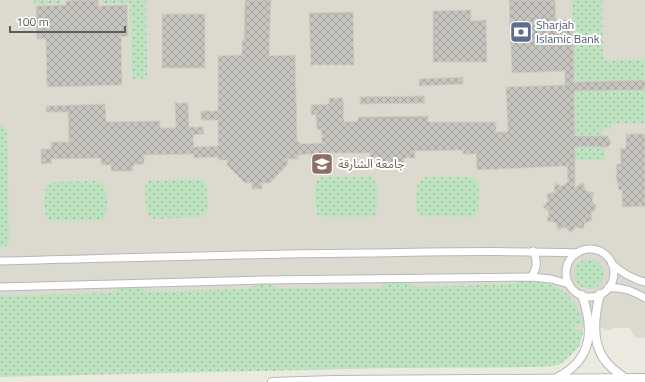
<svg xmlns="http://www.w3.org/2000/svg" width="645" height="382" font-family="'Titillium Web','Noto Sans Arabic',sans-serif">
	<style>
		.education { fill: #dcd9ce }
		.grass { fill: url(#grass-dots) }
		.building { fill: url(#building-cross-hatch); stroke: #d0ccbf }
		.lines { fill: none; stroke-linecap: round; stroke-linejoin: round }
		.minor-casing { stroke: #b6b8bd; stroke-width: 9 }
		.tertiary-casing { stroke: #b6b8bd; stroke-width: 10 }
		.minor { stroke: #fff; stroke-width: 7 }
		.tertiary { stroke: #fff; stroke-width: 8 }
		.labels { text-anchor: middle; stroke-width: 4; stroke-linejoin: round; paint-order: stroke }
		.service-label { font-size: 12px; fill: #4e5e75; stroke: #fff; text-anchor: start }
		.education-label { font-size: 12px; fill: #785e54; stroke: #fff; text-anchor: start }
	</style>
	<defs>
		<pattern id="grass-dots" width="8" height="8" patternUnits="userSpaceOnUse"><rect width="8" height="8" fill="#bde3c0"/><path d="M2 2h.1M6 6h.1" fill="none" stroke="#9dbb9f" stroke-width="1.8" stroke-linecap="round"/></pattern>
		<pattern id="building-cross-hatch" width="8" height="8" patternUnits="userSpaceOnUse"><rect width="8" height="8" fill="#c6c4be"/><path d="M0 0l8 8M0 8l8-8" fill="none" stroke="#a4a29e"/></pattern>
	</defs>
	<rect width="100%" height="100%" fill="#eceae0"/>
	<polygon class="education" points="0,0 645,0 645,338 636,338 629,328 612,328 612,330 605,330 604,328 583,328 583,331 574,331 574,328 0,352"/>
	<g class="grass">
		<polygon points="34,0 61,0 61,3 34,4"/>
		<polygon points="102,0 146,0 147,78 132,79 130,3 102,3"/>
		<polygon points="572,0 602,0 603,61 645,59 645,80 574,82"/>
		<polygon points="645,90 645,123 612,123 612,129 602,129 602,136 575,136 574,91"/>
		<polygon points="0,124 6,128 7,133 9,242 8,245 0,248"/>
		<rect x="575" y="147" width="30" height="13"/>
		<path d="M323,177H370L373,179L377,185V209L375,215L370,217H323L318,215C315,210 314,189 316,183C317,179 320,178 323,177Z"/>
		<path d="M425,177H469L475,179L479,185L478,212L472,217L423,216L418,213L417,209C417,197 413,184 425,177Z"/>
		<polygon points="199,179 204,181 206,185 208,210 203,217 154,219 147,214 145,189 146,185 150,181"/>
		<path d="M96,181L102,183C108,192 109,213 102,220L51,221L46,217L44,203L46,187L53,182Z"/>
		<circle cx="589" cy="274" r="15"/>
		<path d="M516,281C541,281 564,282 577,308C580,314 582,319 583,325L574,326V330L583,331L580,345L567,359L560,364L554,366L539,367L391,368L0,377V296L112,293L117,288L139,287L148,292L248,289C257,283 270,282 279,288H381L385,283H410L415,287L515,284Z"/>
	</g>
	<g class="building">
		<polygon points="77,0 98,0 98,6 127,5 128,36 121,37 122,85 47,87 46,39 37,39 36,6 66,5 66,1"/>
		<polygon points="245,0 271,0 269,56 295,55 297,140 301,144 322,143 321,129 317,130 316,115 311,115 311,105 329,104 329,98 343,98 344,122 358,121 358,117 428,116 428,122 496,122 496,132 508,132 506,87 565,85 565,71 512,73 509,0 555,0 556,21 570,19 573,22 574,82 645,80 645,90 574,91 575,136 607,136 611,142 608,147 575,147 575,187 583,182 586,191 594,193 592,201 597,207 591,214 592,220 585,223 583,229 576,227 571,233 565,227 558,230 556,223 547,221 549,212 543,207 548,201 547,194 554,192 555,183 562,186 568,182 567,166 477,170 476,154 463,154 463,150 415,151 415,158 404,158 404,163 382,163 382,158 371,158 370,153 323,153 323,159 311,159 311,154 298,155 298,159 287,159 288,164 270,183 262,183 262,189 252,189 252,183 245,183 227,165 227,160 218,160 218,157 194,158 194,154 144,155 144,164 133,165 133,171 111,171 111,165 101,165 101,158 51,159 52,163 41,164 41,149 51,149 51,142 69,142 68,112 46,112 46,106 105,104 106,122 160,121 160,128 176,128 175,103 188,103 189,127 203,127 204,134 193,135 194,147 218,146 218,120 201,120 201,111 218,111 218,56 242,55 242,40 244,40"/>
		<polygon points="471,10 471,21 486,20 487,62 433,62 433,11"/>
		<polygon points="353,12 354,65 311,65 309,13"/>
		<rect x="162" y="14" width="43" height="54"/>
		<polygon points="463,77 463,84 419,86 419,79"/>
		<polygon points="424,96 425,103 360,104 360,97"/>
		<polygon points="626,134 645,134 645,206 622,207 622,190 619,190 616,176 617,164 621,164 620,149 626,148"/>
	</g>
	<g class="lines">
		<g class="minor-casing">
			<g id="minor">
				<circle cx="590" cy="273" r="24"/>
				<path d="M0,261C122,258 244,254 366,253C436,252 507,250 577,253"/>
				<path d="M612,264C622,273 632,279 645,282"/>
				<path d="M531,277C537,269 538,260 533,251"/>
				<polyline points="0,287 262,280 531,277 551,279 569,284"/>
				<path d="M608,288C623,287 633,291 645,298"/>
			</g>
		</g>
		<g class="tertiary-casing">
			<g id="tertiary">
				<path d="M600,294C594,317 591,346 608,364C613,370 620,374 625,378"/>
				<path d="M558,377C593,359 594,329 582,295"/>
				<polyline points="272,382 333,380 645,378"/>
			</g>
		</g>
		<use href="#minor" class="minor"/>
		<use href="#tertiary" class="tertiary"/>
	</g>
	<defs>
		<g id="bank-square" transform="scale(1.15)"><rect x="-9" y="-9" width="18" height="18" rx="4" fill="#5c6f8a" stroke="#fff"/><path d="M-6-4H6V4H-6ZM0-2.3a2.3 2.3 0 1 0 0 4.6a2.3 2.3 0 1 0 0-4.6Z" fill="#fff"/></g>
		<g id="university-square" transform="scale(1.15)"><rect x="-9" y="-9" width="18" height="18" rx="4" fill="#8d6e63" stroke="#fff"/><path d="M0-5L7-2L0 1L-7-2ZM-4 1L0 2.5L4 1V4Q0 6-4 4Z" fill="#fff"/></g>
	</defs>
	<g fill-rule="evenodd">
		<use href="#bank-square" x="521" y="32"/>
		<use href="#university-square" x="322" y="164"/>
	</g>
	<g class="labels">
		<g class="service-label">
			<text x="536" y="29">Sharjah<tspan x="536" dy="14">Islamic Bank</tspan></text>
		</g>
		<g class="education-label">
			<text x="338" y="168">جامعة الشارقة</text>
		</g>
	</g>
	<path d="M10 26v6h115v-6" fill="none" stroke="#595c61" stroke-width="2"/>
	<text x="16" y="26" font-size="12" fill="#595c61" stroke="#ffffff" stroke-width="3" paint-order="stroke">100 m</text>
</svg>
